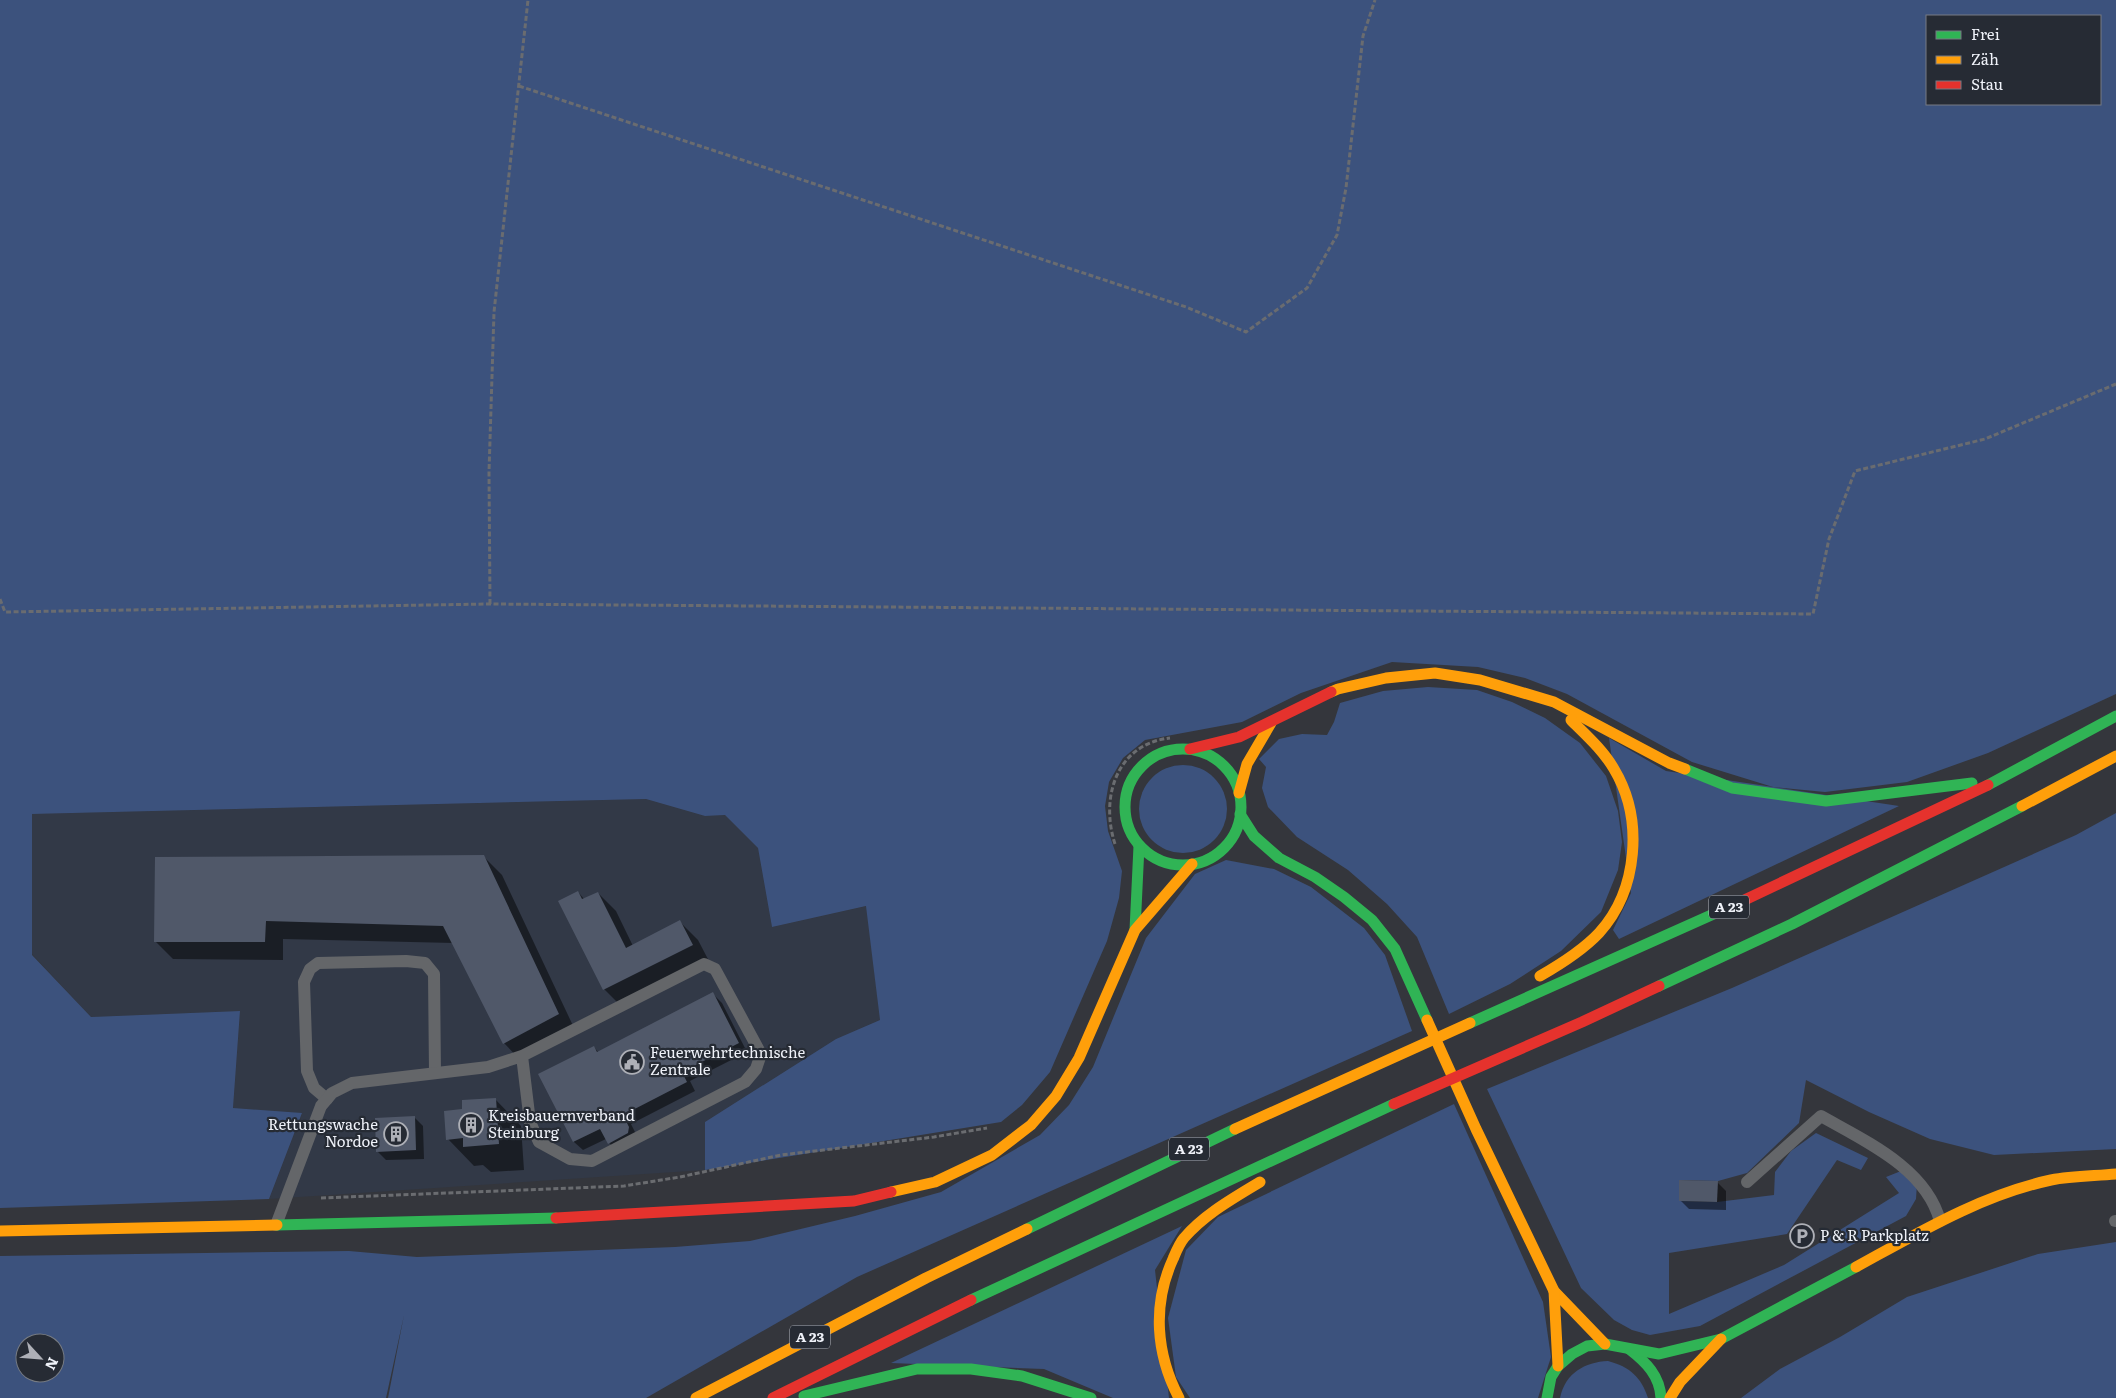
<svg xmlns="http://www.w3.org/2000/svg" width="2116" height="1398" font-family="Literata,serif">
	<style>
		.built { fill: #323947 }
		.green { fill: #3c527d; fill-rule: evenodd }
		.shadow { fill: #0007 }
		.building { fill: #505869 }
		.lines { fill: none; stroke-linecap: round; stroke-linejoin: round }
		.path { stroke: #6a6c70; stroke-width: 3; stroke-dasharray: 5 2.5; stroke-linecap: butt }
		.lane { stroke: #646669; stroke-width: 12 }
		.fast { stroke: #30b455; stroke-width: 11 }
		.slow { stroke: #ff9f0a; stroke-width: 11 }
		.jam { stroke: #e5322d; stroke-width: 11 }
		.labels { text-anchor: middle; stroke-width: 4.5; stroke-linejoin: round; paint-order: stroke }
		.shield { fill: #262b34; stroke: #b3b6be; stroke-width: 1 }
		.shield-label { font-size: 14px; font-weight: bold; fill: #eff2f9 }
		.poi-label { font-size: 15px; fill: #eff2f9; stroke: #262b34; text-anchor: start }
	</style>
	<rect width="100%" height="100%" fill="#34363c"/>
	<polygon class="built" points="646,799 705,816 725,815 758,848 772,927 867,906 880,1020 836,1039 705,1122 705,1170 269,1199 302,1114 233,1109 240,1011 91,1017 32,954 32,814"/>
	<g class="green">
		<path d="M0,0H2116V694L1988,753L1907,782L1825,792L1773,787L1692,762L1567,694L1525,678L1478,667L1392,662L1301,693L1242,722L1145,740L1123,758L1109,782L1105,806L1108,831L1122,871L1119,898L1107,941L1050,1072L1022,1105L1001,1122L705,1170V1122L836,1039L880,1020L866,906L772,927L758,848L725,815L705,816L646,799L32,814V955L91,1017L240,1011L233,1108L302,1113L269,1199L0,1208ZM1927,16H2100V104H1927Z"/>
		<polygon points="1428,687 1477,690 1512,702 1545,718 1580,743 1606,776 1618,811 1622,842 1618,870 1601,912 1561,951 1510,984 1449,1014 1417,937 1387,904 1348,870 1297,837 1268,807 1262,788 1266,767 1259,759 1279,739 1302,734 1327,735 1334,722 1340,703 1383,691"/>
		<polygon points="1609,738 1666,771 1899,806 1619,939 1613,930 1631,893"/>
		<circle cx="1183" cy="809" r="44"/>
		<polygon points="2116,813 2116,1149 1994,1155 1930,1139 1869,1112 1806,1080 1799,1123 1747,1173 1718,1181 1679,1180 1679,1201 1717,1202 1774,1195 1775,1172 1791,1151 1816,1133 1868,1158 1861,1170 1837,1160 1787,1234 1669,1253 1669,1314 1784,1265 1899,1193 1886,1177 1901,1171 1917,1183 1916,1199 1906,1216 1700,1326 1650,1335 1632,1330 1614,1320 1581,1288 1487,1089 1732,988 2076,835"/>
		<path d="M1226,860L1274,869L1311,887L1364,928L1385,955L1412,1031L857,1277L646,1398H388L404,1315L386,1398H0V1256L349,1251L417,1257L675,1247L750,1241L855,1216L941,1192L1040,1135L1069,1105L1093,1067L1146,938L1195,874ZM25,1343H55V1373H25Z"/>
		<polygon points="1454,1104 1543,1302 1551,1357 1538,1398 1190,1398 1176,1377 1168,1318 1186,1250 1218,1217"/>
		<polygon points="1182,1226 1155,1270 1169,1398 1113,1398 1044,1369 891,1363"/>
		<polygon points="2116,1242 2116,1398 1741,1398 1780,1369 1840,1337 1907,1297 2038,1254"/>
		<path d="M1608,1361C1630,1367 1641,1377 1648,1398H1560C1565,1373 1585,1362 1608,1361Z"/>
	</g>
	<g class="shadow">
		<polygon points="484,857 502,875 576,1032 521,1061 504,1043 453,943 283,939 283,960 173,959 155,941"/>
		<polygon points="578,892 585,900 598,893 616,911 633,946 680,922 698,940 710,963 622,1007 604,989"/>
		<polygon points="713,994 722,1003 747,1052 690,1081 695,1091 631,1124 637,1136 617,1152 606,1139 583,1150 574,1142 540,1075 594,1047 599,1053"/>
		<polygon points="495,1099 521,1126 524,1170 491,1172 483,1165 474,1166 448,1139 464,1111"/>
		<polygon points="415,1118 423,1126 424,1159 386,1160 377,1151"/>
		<polygon points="1717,1182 1726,1191 1726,1210 1689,1209 1680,1200"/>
	</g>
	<g class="building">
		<polygon points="484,855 559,1014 503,1044 443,926 266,921 265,942 154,942 155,857"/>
		<polygon points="578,891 582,899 598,892 626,948 680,920 693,945 603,990 558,901"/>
		<polygon points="713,992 739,1043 682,1072 687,1082 623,1115 629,1127 628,1133 608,1144 600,1129 573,1142 538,1074 594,1046 597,1052"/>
		<polygon points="496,1098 499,1144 463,1147 463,1138 446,1140 444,1111 462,1109 462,1100"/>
		<polygon points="415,1116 416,1150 376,1152 375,1118"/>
		<polygon points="1679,1180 1718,1181 1717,1202 1679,1201"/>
	</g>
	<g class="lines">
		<g class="path">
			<polyline points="519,86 1186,307 1246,332 1307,288 1337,235 1346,188 1363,36 1375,0"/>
			<polyline points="0,599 5,612 490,604 1813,614 1829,539 1855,471 1985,439 2116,384"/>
			<polyline points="490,604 489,472 494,312 528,0"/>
			<path d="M1115,844C1100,798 1116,744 1170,738"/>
			<polyline points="321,1198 624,1186 680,1177 781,1155 934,1137 987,1128"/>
		</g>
		<g class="lane">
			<polyline points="327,1099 314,1088 307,1071 304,982 310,969 318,963 406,961 425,963 434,974 435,1073"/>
			<path d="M1747,1182L1821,1116C1865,1141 1926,1168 1940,1221"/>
			<polyline points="2115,1221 2116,1221"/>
			<polyline points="276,1225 321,1106 332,1093 352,1083 488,1067 522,1056 704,964 715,969 761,1054 756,1069 745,1082 592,1161 570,1159 539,1142 530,1122 522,1056"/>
		</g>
		<g class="fast">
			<circle cx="1183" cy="807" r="58"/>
			<polyline points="1685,769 1732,788 1826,801 1972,783"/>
			<polyline points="1988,785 2116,716"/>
			<polyline points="1240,814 1254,836 1279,858 1315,877 1344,897 1372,920 1395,949 1427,1020"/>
			<polyline points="1135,930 1139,846"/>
			<polyline points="1659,986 1792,924 2022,806"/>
			<polyline points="1470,1023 1736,904"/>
			<polyline points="277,1225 556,1218"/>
			<polyline points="1027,1229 1235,1129"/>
			<polyline points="971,1300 1394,1104"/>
			<path d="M1629,1349C1646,1362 1660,1376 1661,1398"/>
			<polyline points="804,1396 917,1369 971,1369 1022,1376 1091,1398"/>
			<polyline points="1547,1398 1551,1377 1558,1366 1572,1354 1587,1346 1605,1344 1659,1354 1721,1339 1856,1267"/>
		</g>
		<g class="slow">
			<polyline points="1331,692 1338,689 1386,678 1435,673 1480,680 1554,702 1669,763 1685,769"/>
			<polyline points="1239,793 1247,764 1271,723"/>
			<polyline points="2022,806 2116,756"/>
			<path d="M1540,976C1561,964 1582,951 1599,933C1638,890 1644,819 1614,769C1603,750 1586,735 1571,720"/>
			<polyline points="1427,1020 1476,1129 1554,1291 1605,1344"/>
			<polyline points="1235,1129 1470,1023"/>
			<polyline points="891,1192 935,1182 992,1155 1031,1125 1056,1096 1079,1058 1135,930 1192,864"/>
			<polyline points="0,1231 277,1225"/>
			<path d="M1856,1267C1918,1233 1981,1195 2051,1180C2072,1176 2095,1176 2116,1174"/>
			<polyline points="1554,1291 1558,1366"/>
			<polyline points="696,1398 926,1278 1027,1229"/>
			<path d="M1179,1398C1156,1354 1152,1305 1173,1259C1176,1252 1179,1244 1184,1238C1205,1214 1232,1199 1260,1182"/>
			<polyline points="1670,1398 1680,1382 1721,1339"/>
		</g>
		<g class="jam">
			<polyline points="1190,749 1239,737 1331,692"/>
			<polyline points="1736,904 1988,785"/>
			<polyline points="1394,1104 1582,1022 1659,986"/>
			<polyline points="556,1218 854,1201 891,1192"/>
			<polyline points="773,1398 971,1300"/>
		</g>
	</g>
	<defs>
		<g id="civic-ring" transform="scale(1.25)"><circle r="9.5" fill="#262b34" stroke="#aeb0b7" stroke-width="1.5"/><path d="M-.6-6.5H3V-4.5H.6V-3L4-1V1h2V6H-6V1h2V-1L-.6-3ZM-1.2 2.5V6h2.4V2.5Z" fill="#aeb0b7"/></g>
		<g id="building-ring" transform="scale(1.25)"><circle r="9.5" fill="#262b34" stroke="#aeb0b7" stroke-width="1.5"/><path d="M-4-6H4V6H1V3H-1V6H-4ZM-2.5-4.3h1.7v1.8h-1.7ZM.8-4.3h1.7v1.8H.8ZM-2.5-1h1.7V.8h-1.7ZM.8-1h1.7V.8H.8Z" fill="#aeb0b7"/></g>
		<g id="parking-ring" transform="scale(1.25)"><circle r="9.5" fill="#262b34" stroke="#aeb0b7" stroke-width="1.5"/><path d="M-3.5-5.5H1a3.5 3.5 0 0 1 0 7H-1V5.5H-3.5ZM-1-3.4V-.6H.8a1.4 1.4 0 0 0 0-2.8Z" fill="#aeb0b7"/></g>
	</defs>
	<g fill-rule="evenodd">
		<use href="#civic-ring" x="632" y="1062"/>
		<use href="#building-ring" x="471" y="1125"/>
		<use href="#building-ring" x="396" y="1134"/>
		<use href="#parking-ring" x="1802" y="1236"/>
	</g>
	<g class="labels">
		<g class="shield">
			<rect x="1709" y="895.5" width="40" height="23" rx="4"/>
			<rect x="1169" y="1137.5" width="40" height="23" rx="4"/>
			<rect x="790" y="1325.5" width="40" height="23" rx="4"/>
		</g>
		<g class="shield-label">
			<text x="1729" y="912">A 23</text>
			<text x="1189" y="1154">A 23</text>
			<text x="810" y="1342">A 23</text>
		</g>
		<g class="poi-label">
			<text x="650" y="1058">Feuerwehrtechnische<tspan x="650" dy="17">Zentrale</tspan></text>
			<text x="488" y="1121">Kreisbauernverband<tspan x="488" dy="17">Steinburg</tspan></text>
			<text x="378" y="1130" text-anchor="end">Rettungswache<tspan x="378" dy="17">Nordoe</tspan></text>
			<text x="1820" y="1241">P &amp; R Parkplatz</text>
		</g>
	</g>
	<rect x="1926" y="15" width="175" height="90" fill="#262b34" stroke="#767b83"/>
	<rect x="1936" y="31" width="25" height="8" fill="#30b455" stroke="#767b83"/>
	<text x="1971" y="40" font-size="15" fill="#eff2f9">Frei</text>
	<rect x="1936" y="56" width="25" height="8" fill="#ff9f0a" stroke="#767b83"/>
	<text x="1971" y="65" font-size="15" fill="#eff2f9">Zäh</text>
	<rect x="1936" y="81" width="25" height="8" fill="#e5322d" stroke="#767b83"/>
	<text x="1971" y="90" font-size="15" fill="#eff2f9">Stau</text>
	<g transform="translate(40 1358) rotate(116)"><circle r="24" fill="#262b34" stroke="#767b83"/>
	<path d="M0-4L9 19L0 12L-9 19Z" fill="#aeb0b7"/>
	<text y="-8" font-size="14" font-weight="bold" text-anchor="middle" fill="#eff2f9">N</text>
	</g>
</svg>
